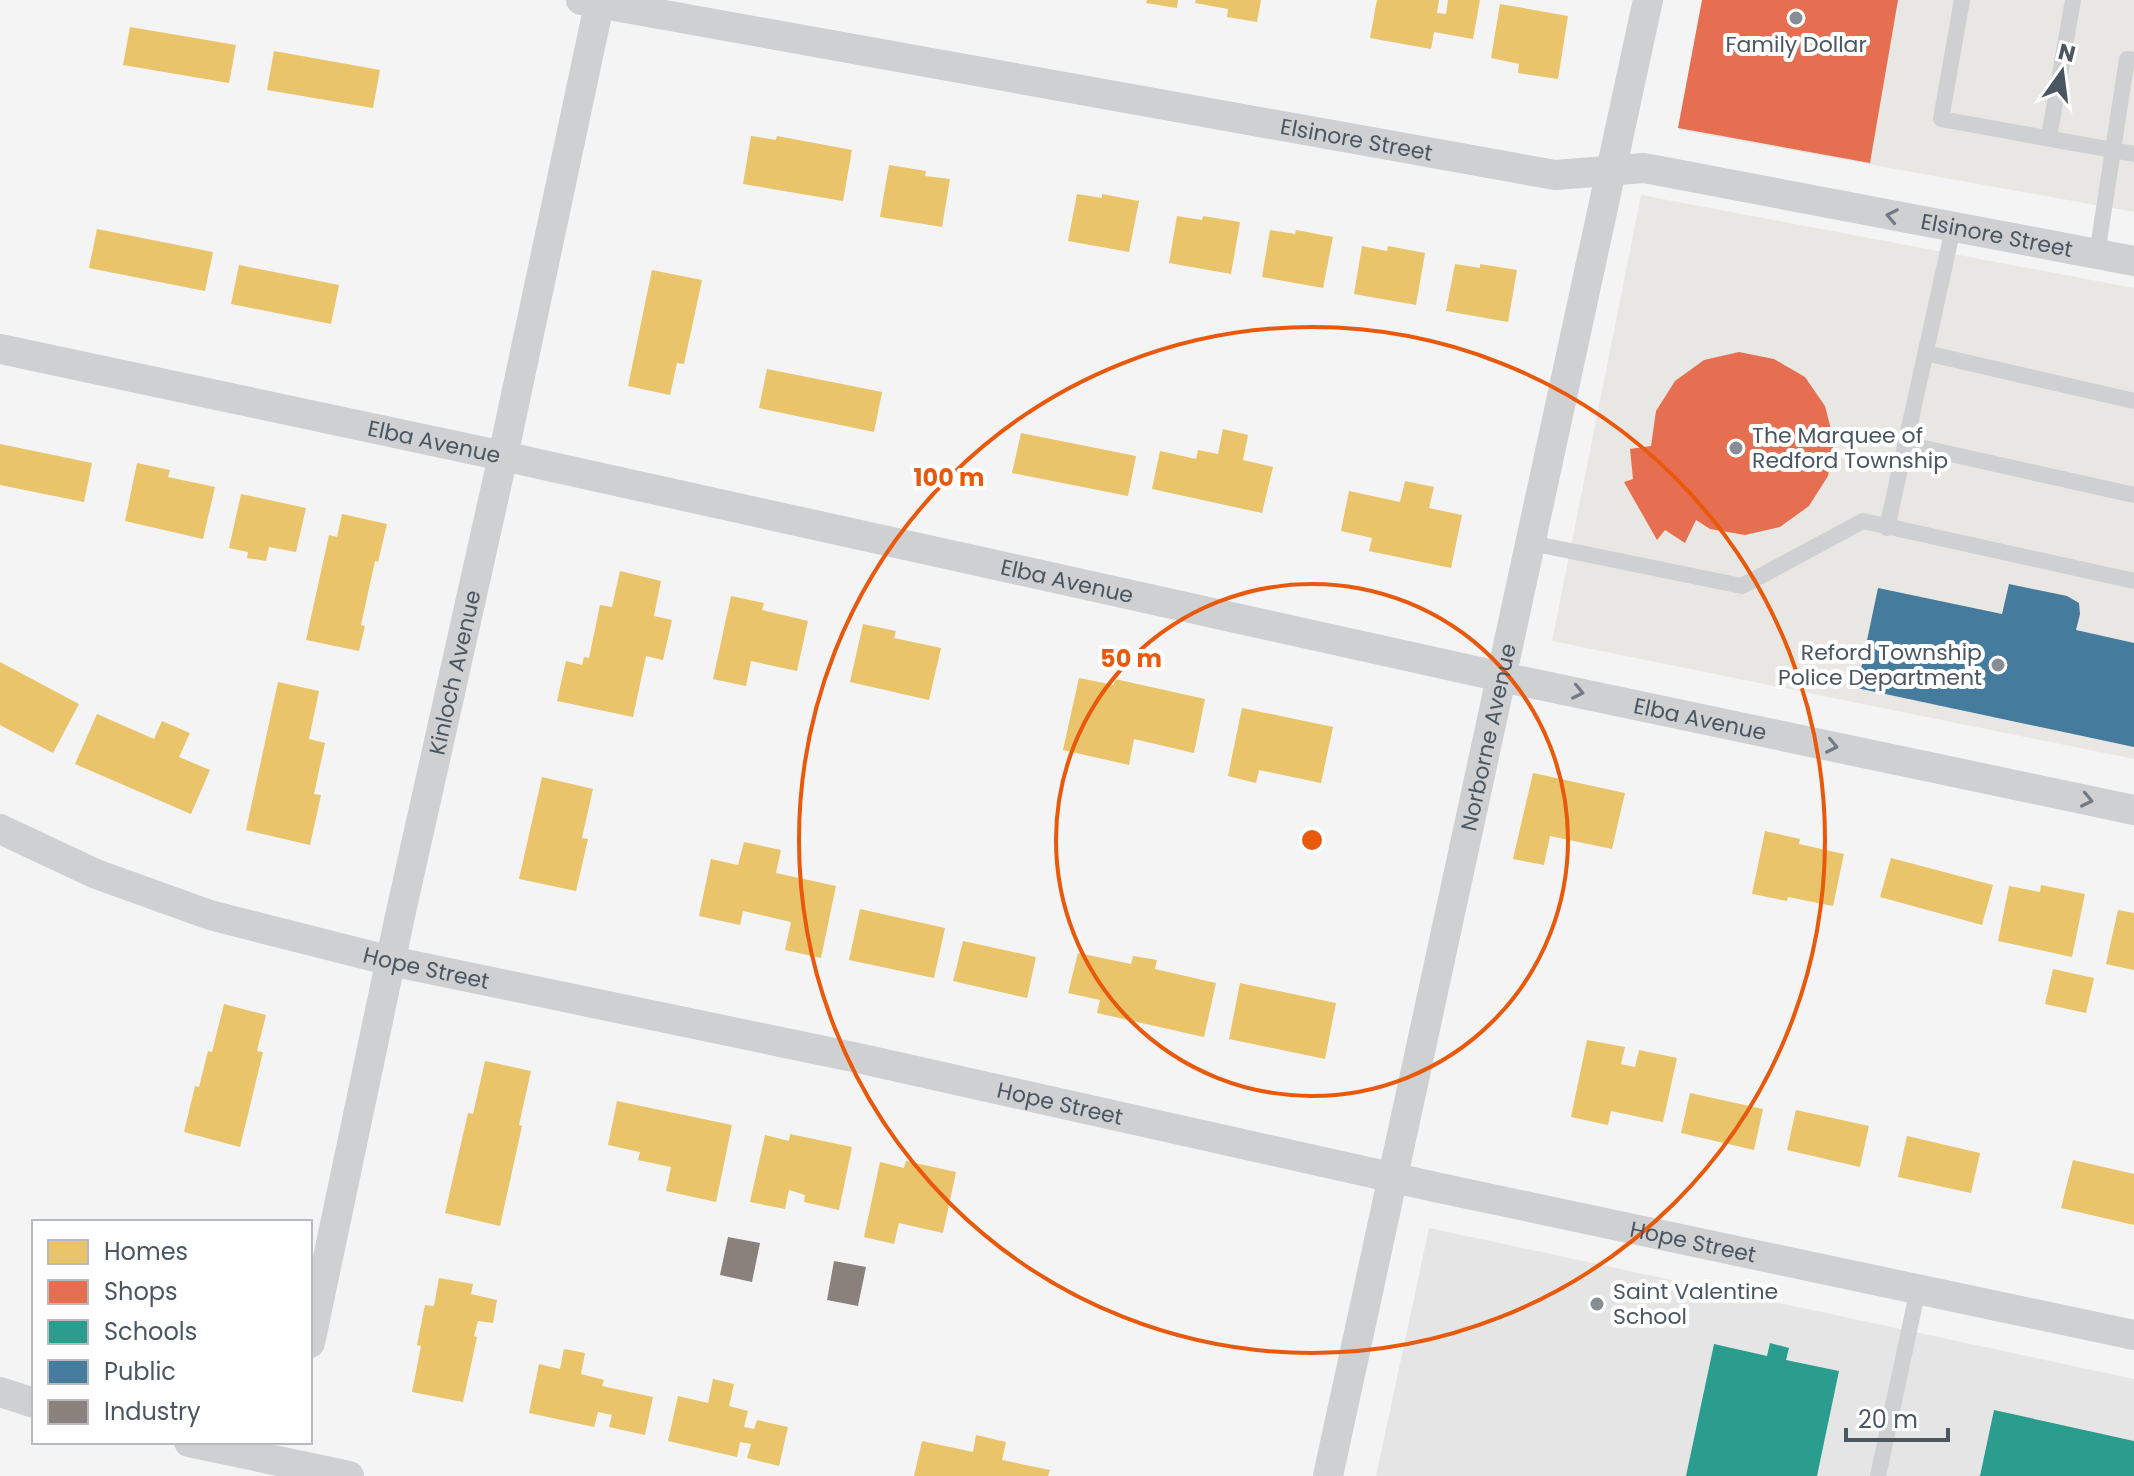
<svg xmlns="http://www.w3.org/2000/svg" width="2134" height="1476" font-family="Poppins,sans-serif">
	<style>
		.commercial { fill: #e8e7e3 }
		.education { fill: #e6e5e6 }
		.homes { fill: #e9c46a }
		.shops { fill: #e76f51 }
		.schools { fill: #2a9d8f }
		.public { fill: #457b9d }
		.industry { fill: #8a817c }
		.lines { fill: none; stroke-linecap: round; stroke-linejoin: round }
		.lane { stroke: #ced0d2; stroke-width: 16 }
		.street { stroke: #ced0d2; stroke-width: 30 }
		.oneway { stroke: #727b83 }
		.ring { fill: none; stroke: #e8590c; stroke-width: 4 }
		.poi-dot { fill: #868d94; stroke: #fff; stroke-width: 3 }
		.labels { text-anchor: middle; stroke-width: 8; stroke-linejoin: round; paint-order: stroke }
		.poi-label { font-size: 22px; fill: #4a5661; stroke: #fff; text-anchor: start }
		.street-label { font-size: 22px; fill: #4a5661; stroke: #fff }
		.centre { fill: #e8590c; stroke: #fff; stroke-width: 4 }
		.ring-label { font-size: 24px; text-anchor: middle; font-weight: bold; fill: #e8590c; stroke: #fff; stroke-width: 8; stroke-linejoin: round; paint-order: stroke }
	</style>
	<rect width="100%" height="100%" fill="#f4f4f4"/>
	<g class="commercial">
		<polygon points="1702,0 2134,0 2134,212 1679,130"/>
		<polygon points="1641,195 2134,288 2134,759 1552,641"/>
	</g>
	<polygon class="education" points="1429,1228 2134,1379 2134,1476 1376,1476"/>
	<g class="homes">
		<polygon points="1147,0 1178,0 1177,8 1146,3"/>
		<polygon points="1196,0 1261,0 1257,22 1227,17 1228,9 1195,3"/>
		<polygon points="1377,0 1439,0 1437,13 1446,14 1448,0 1480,0 1473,39 1434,32 1431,49 1370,38"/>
		<polygon points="1500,4 1568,16 1558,79 1518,73 1519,64 1491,58"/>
		<polygon points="130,27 236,45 229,83 123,65"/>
		<polygon points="274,51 380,70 373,108 267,90"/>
		<polygon points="751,136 776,140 777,136 852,150 843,201 743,184"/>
		<polygon points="889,165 926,171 925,176 950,179 942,227 880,217"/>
		<polygon points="1077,194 1102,198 1102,194 1139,201 1129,252 1068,241"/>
		<polygon points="1177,216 1202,220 1203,216 1240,222 1231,274 1169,263"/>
		<polygon points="97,229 213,252 205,291 89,268"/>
		<polygon points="1270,230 1295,234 1296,230 1333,237 1323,288 1262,277"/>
		<polygon points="1362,246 1387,251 1388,246 1425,253 1416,305 1354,294"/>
		<polygon points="1455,264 1480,268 1480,264 1517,270 1508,322 1446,311"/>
		<polygon points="239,265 339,285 331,324 231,304"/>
		<polygon points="652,270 702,280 684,364 677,363 670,395 628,386"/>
		<polygon points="767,369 882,392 874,432 759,408"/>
		<polygon points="1223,429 1248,435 1243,460 1273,467 1262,513 1152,489 1160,451 1196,459 1198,450 1218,454"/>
		<polygon points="1021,433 1136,456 1128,496 1012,473"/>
		<polygon points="0,444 92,463 84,502 0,485"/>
		<polygon points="137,463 170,470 168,477 215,487 203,539 125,521"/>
		<polygon points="1405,481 1434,487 1429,508 1462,515 1451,568 1369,551 1372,538 1341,531 1349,491 1400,502"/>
		<polygon points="241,494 306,508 296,552 269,547 266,561 247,558 248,552 229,548"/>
		<polygon points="342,514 387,524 378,562 375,561 361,625 365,626 359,651 306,640 329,535 337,537"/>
		<polygon points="620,571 661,581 654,616 672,620 663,660 646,656 633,717 557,701 566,661 582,665 584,657 589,658 600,605 612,607"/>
		<polygon points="731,596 764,603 762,610 808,621 797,671 751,661 746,686 713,679"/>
		<polygon points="863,624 896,631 894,638 941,648 929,700 850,682"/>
		<polygon points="0,662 79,704 53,753 0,725"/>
		<polygon points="1079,678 1114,685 1115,679 1205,699 1194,753 1134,739 1129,765 1063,750"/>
		<polygon points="278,682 319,691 309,739 325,743 314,794 321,795 310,845 246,830"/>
		<polygon points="1242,708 1333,727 1321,783 1259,770 1256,783 1228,776"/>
		<polygon points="97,714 154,739 162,721 190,733 179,757 210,770 191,814 75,764"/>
		<polygon points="1533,773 1625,793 1612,849 1550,836 1544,865 1513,859"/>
		<polygon points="542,777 593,789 582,838 588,839 576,891 519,879"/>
		<polygon points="1765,831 1800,839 1799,844 1844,854 1833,906 1788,897 1787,901 1752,894"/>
		<polygon points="744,842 781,850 776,873 836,886 821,958 785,950 791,922 743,911 740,925 699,916 711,859 738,865"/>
		<polygon points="1891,858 1993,885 1982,925 1880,897"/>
		<polygon points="2041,885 2085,894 2072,957 1998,941 2009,886 2040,892"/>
		<polygon points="860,909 945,928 934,978 849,960"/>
		<polygon points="2118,910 2134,913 2134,970 2106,964"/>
		<polygon points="963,941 1036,957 1027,998 953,981"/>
		<polygon points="1078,953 1131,964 1133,956 1157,960 1155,969 1216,983 1204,1037 1097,1013 1100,1000 1068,993"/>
		<polygon points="2053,969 2094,978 2086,1013 2045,1004"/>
		<polygon points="1240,983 1336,1003 1325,1059 1229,1039"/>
		<polygon points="224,1004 266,1015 257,1051 263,1052 240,1147 184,1132 195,1086 199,1087 208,1051 212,1052"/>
		<polygon points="1587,1040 1625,1047 1621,1064 1635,1067 1639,1050 1677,1058 1663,1122 1611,1111 1608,1125 1571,1117"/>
		<polygon points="485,1061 531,1071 519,1125 522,1126 500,1226 445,1213 468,1113 473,1114"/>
		<polygon points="1690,1093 1763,1109 1754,1150 1681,1133"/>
		<polygon points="617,1101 732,1125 716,1202 666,1191 671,1167 638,1160 640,1152 608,1145"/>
		<polygon points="1796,1110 1869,1126 1860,1167 1787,1150"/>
		<polygon points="790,1134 852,1147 839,1210 804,1202 805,1195 789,1190 785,1209 750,1202 765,1135 789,1141"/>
		<polygon points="1907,1136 1980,1153 1971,1193 1898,1177"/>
		<polygon points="2073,1160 2134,1174 2134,1225 2061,1208"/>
		<polygon points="906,1161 956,1172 943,1233 899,1223 894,1244 864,1237 880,1162 904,1168"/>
		<polygon points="439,1278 473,1284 471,1294 497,1300 493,1323 478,1321 474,1336 477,1337 463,1402 412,1392 421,1346 417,1345 425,1305 434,1306"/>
		<polygon points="564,1349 585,1353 581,1374 604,1380 602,1386 653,1397 645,1435 609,1427 612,1415 598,1412 594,1427 529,1413 539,1364 560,1369"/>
		<polygon points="713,1379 734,1384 729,1406 748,1411 744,1427 754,1429 757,1420 788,1427 779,1466 747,1458 751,1444 740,1442 737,1457 668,1441 678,1396 708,1403"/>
		<polygon points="976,1435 1006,1442 1002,1460 1050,1470 1048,1476 914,1476 922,1441 973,1452"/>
	</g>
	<g class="shops">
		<polygon points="1702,0 1898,0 1870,163 1678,128"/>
		<polygon points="1739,352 1774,359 1805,377 1825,406 1834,441 1828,476 1809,506 1780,527 1745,535 1710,529 1696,520 1685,543 1665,530 1657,540 1624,482 1633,479 1630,449 1651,446 1656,411 1675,381 1704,360"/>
	</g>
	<g class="schools">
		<polygon points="1770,1343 1789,1348 1786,1360 1839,1371 1817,1476 1686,1476 1714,1344 1767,1356"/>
		<polygon points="1994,1410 2134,1441 2134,1476 1980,1476"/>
	</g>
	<polygon class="public" points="2009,584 2067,596 2079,603 2080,614 2076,630 2134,643 2134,747 1857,688 1878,588 2002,614"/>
	<g class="industry">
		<polygon points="728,1237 760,1243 752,1282 720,1275"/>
		<polygon points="834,1261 866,1267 858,1306 827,1300"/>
	</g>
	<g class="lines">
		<g class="lane">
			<polyline points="1962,0 1941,119 2134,154"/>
			<polyline points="2049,137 2073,0"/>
			<polyline points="2097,254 2127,59 2134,60"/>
			<polyline points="1926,353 2134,401"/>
			<polyline points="1906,444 2134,495"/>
			<polyline points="1887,528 1953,228"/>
			<polyline points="1531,543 1742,586 1863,521 2134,581"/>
			<polyline points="1878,1476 1918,1289"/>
		</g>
		<g class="street">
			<path id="s1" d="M581,0L1555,175L1644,168L2134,261"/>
			<path id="s2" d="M0,349L503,456L1502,677L2134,810"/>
			<path id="s3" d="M0,829L96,874L210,915L391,961L858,1058L1435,1187L2134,1335"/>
			<path id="s4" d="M310,1343L400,916L503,456L600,0"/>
			<polyline points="0,1392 34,1403"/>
			<polyline points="189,1442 349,1476"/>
			<path id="s5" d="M1328,1476L1648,0"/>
		</g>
	</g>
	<defs><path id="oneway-chevron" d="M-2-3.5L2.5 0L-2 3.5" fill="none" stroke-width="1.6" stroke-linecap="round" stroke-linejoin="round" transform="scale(2)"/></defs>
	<g class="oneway">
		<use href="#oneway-chevron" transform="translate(1892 216) rotate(-169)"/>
		<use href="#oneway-chevron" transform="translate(1578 692) rotate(12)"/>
		<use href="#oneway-chevron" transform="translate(1832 746) rotate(12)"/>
		<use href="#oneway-chevron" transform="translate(2087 800) rotate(12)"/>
	</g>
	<g class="ring">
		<circle cx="1312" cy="840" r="256"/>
		<circle cx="1312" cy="840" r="513"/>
	</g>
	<g class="poi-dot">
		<circle cx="1796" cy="18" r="8"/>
		<circle cx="1736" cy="448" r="8"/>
		<circle cx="1998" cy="665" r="8"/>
		<circle cx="1597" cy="1304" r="8"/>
	</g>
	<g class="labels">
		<g class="poi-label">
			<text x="1796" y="52" text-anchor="middle">Family Dollar</text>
			<text x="1752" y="443">The Marquee of<tspan x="1752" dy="25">Redford Township</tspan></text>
			<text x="1982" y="660" text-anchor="end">Reford Township<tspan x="1982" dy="25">Police Department</tspan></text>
			<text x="1613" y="1299">Saint Valentine<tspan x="1613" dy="25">School</tspan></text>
		</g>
		<g class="street-label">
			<text dy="8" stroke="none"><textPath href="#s1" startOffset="788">Elsinore Street</textPath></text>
			<text dy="8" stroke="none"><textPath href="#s1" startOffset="1438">Elsinore Street</textPath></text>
			<text dy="8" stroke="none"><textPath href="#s2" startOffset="444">Elba Avenue</textPath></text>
			<text dy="8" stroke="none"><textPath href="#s2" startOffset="1092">Elba Avenue</textPath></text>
			<text dy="8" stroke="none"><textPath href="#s4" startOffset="686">Kinloch Avenue</textPath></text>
			<text dy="8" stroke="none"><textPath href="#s2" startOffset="1740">Elba Avenue</textPath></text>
			<text dy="8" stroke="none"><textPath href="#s5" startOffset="756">Norborne Avenue</textPath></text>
			<text dy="8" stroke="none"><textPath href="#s3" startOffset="450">Hope Street</textPath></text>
			<text dy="8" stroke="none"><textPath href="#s3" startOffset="1098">Hope Street</textPath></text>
			<text dy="8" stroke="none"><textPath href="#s3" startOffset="1746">Hope Street</textPath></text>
		</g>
	</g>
	<circle cx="1312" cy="840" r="12" class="centre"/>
	<g class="ring-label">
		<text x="949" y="486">100 m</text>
		<text x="1131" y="667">50 m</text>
	</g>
	<rect x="32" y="1220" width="280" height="224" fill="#ffffff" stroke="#b7bbc0" stroke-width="2"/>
	<rect x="48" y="1240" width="40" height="24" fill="#e9c46a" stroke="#b7bbc0" stroke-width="2"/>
	<text x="104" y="1260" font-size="24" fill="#4a5661">Homes</text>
	<rect x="48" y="1280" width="40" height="24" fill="#e76f51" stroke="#b7bbc0" stroke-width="2"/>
	<text x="104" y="1300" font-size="24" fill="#4a5661">Shops</text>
	<rect x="48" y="1320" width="40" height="24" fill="#2a9d8f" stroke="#b7bbc0" stroke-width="2"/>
	<text x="104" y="1340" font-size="24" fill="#4a5661">Schools</text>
	<rect x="48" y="1360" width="40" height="24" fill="#457b9d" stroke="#b7bbc0" stroke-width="2"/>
	<text x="104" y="1380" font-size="24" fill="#4a5661">Public</text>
	<rect x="48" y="1400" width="40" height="24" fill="#8a817c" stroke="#b7bbc0" stroke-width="2"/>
	<text x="104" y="1420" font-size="24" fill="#4a5661">Industry</text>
	<g transform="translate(2062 72) rotate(14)" stroke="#ffffff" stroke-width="6" paint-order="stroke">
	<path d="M0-6L14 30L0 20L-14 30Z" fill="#4a5661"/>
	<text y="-12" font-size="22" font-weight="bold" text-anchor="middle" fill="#4a5661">N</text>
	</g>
	<path d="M1846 1428v12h102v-12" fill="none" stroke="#4a5661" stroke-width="4"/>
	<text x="1858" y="1428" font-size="24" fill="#4a5661" stroke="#ffffff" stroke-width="6" paint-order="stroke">20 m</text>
</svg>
